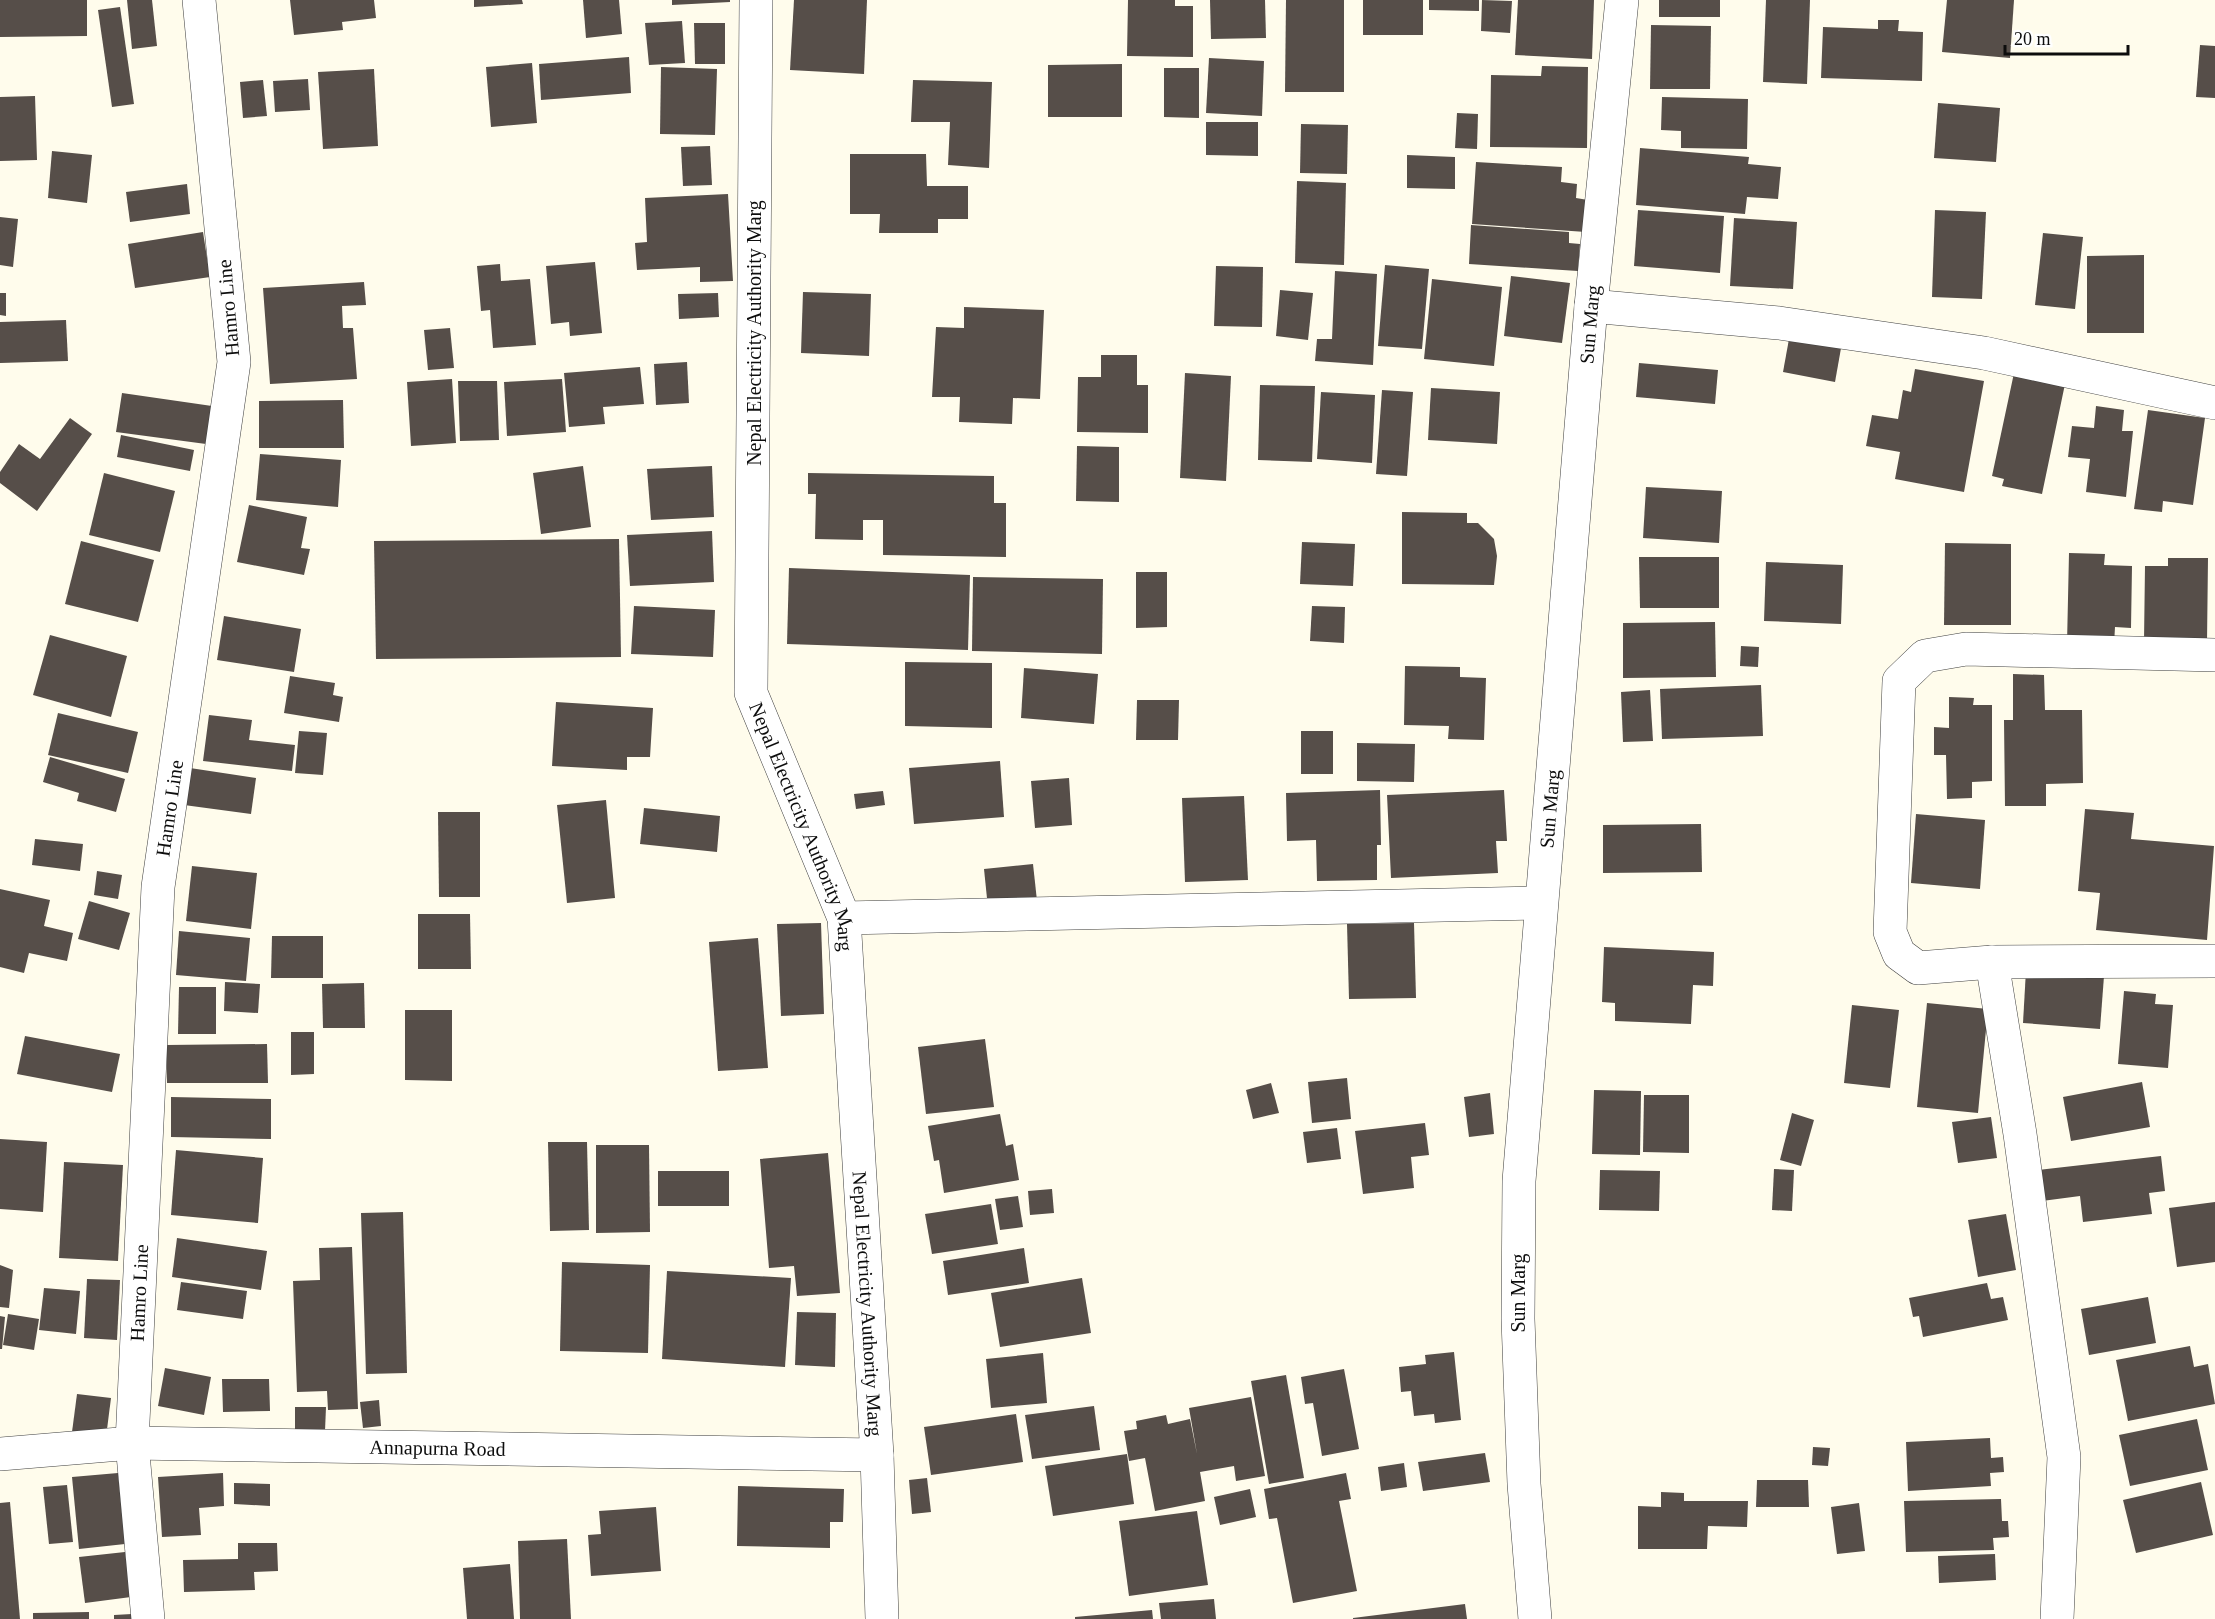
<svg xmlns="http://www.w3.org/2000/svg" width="2215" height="1619" font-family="'Times New Roman',serif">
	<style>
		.building { fill: #564e49 }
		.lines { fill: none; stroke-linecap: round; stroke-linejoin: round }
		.minor-casing { stroke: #404040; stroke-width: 34 }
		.minor { stroke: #fff; stroke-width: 33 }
		.labels { text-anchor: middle; stroke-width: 6; stroke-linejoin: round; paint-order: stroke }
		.street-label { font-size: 20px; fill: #0d0d0d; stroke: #fff }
	</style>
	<rect width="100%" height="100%" fill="#fffcec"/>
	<g class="building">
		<polygon points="0,0 87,0 87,36 0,37"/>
		<polygon points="127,0 152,0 157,46 132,49"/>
		<polygon points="290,0 374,0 376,18 342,22 343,30 294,35"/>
		<polygon points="474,0 522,0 523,4 474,7"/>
		<polygon points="583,0 619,0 622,34 586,38"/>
		<polygon points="672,0 730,0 730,2 672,5"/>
		<polygon points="794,0 867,0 864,74 790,70"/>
		<polygon points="1128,0 1175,0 1175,6 1193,6 1193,57 1127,56"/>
		<polygon points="1210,0 1265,0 1266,38 1211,39"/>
		<polygon points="1286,0 1344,0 1344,92 1285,92"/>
		<rect x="1363" y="0" width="60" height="35"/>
		<polygon points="1429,0 1479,0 1479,11 1429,10"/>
		<polygon points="1482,0 1512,1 1510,33 1481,31"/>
		<polygon points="1518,0 1594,0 1592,59 1515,55"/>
		<rect x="1659" y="0" width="61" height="17"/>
		<polygon points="1766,0 1810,0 1807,84 1763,82"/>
		<polygon points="1947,0 2014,0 2010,58 1942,52"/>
		<polygon points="120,7 134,104 112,107 98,10"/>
		<polygon points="1878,20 1899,20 1898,31 1923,32 1922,81 1821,78 1823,27 1878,29"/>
		<polygon points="682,21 685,63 649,65 645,23"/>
		<polygon points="694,23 725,23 725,64 695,64"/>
		<polygon points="1651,25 1711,26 1710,89 1650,89"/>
		<polygon points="2200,45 2215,46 2215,98 2196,97"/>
		<polygon points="629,57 631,93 541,100 539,64"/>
		<polygon points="1209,58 1264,61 1262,116 1206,113"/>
		<polygon points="532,63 537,123 491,127 486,67"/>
		<polygon points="1122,64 1122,117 1048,117 1048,65"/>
		<polygon points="1542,66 1588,67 1587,148 1490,147 1491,75 1541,76"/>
		<polygon points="661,67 717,69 715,135 660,134"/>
		<polygon points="1164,68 1199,68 1199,118 1164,117"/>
		<polygon points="374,69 378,146 323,149 318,72"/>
		<polygon points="308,79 310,110 275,112 273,81"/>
		<polygon points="263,80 267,116 243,118 240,82"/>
		<polygon points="913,80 992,82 989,168 948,165 950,122 911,122"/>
		<polygon points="35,96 37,160 0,161 0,97"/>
		<polygon points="1662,97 1748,99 1747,149 1681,148 1681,131 1661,130"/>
		<polygon points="1938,103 2000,108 1996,162 1934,158"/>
		<polygon points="1457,113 1478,114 1477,149 1455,148"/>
		<polygon points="1206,122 1258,122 1258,156 1206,155"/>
		<polygon points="1301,124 1348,125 1347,174 1300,173"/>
		<polygon points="710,146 712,185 683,186 681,147"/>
		<polygon points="1640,148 1749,157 1748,164 1781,167 1778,199 1747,197 1745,214 1636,205"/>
		<polygon points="52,151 92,155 87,203 48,198"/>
		<polygon points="850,154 926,154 927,186 968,186 968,219 938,219 938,233 879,233 880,214 850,214"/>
		<polygon points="1407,155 1455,157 1455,189 1407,188"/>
		<polygon points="1476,162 1562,167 1561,182 1577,184 1576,198 1588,200 1586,232 1472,224"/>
		<polygon points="1297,181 1346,183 1344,265 1295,263"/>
		<polygon points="187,184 190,214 130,222 126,192"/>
		<polygon points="728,194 733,281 700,282 700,267 637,270 635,243 647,242 645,198"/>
		<polygon points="1638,210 1724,216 1720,273 1634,266"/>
		<polygon points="1935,210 1986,212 1982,299 1932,297"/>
		<polygon points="0,217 18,219 13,267 0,265"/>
		<polygon points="1734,218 1797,222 1793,289 1730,286"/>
		<polygon points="1471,225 1569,232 1569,243 1580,244 1578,271 1469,264"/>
		<polygon points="203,232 210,277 135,288 128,244"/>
		<polygon points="2043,233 2083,237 2075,309 2035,305"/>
		<polygon points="2144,255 2144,333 2087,333 2087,256"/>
		<polygon points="595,262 602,333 570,336 569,322 551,324 546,266"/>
		<polygon points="500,264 501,281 530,279 536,345 493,348 490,310 481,311 477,266"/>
		<polygon points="1385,265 1429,269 1422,349 1378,346"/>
		<polygon points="1216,266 1263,267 1262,327 1214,326"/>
		<polygon points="1335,271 1377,274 1373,365 1315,361 1317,339 1332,339"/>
		<polygon points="1511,276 1570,283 1562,343 1504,336"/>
		<polygon points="1432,279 1502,287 1494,366 1424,359"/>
		<polygon points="364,282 366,305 342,306 343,328 353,328 357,379 270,384 263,288"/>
		<polygon points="1280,290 1313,293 1308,340 1276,336"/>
		<polygon points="803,292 871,294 869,356 801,353"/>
		<polygon points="0,293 6,293 6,316 0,315"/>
		<polygon points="718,293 719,317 679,319 678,294"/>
		<polygon points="964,307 1044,310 1040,399 1013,398 1012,424 959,422 960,397 932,397 936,327 964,328"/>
		<polygon points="66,320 68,361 0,363 0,322"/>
		<polygon points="450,328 454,368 428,370 424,330"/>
		<polygon points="1791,328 1843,337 1835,382 1783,372"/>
		<polygon points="1101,355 1137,355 1137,385 1148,385 1148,433 1077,432 1078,377 1101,377"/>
		<polygon points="687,362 689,403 656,405 654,364"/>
		<polygon points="1639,363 1718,370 1715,404 1636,397"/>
		<polygon points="640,367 644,404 603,407 605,424 569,427 564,373"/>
		<polygon points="1915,369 1984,381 1964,492 1895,479 1900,452 1866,446 1872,415 1898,419 1903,390 1911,392"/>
		<polygon points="1185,373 1231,376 1226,481 1180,478"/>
		<polygon points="2014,373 2065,384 2042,494 2002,486 2004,479 1992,476"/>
		<polygon points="452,379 456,443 411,446 407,382"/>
		<polygon points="562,379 566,432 507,436 504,382"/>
		<polygon points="458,381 497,381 499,440 460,441"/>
		<polygon points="1260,385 1315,386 1312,462 1258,460"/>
		<polygon points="1431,388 1500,392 1497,444 1428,440"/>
		<polygon points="1382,390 1413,392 1407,476 1376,474"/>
		<polygon points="1321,392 1375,395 1372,463 1317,459"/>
		<polygon points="122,393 212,406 206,444 116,432"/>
		<polygon points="343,400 344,448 259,448 259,401"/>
		<polygon points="2096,406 2124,410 2122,431 2133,431 2126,497 2086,492 2090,459 2068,457 2072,426 2094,428"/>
		<polygon points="2148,410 2205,418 2193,505 2163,501 2162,512 2134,509"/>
		<polygon points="70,418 92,434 37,511 0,483 0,472 19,444 40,459"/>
		<polygon points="121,435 194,450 190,471 117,457"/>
		<polygon points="1077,446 1119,447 1119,502 1076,501"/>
		<polygon points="260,454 341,460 338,507 256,500"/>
		<polygon points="583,466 591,527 541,534 533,473"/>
		<polygon points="712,466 714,517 651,520 647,469"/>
		<polygon points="104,473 175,491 160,552 89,535"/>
		<polygon points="808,473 994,476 994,503 1006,503 1006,557 883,555 883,520 863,520 863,540 815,539 816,494 808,494"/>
		<polygon points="1646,487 1722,491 1719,543 1643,538"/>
		<polygon points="249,505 307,517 301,548 310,549 304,575 237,562"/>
		<polygon points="1402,512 1467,513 1467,523 1478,523 1494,539 1497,556 1494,585 1402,584"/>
		<polygon points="712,531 714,582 630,586 627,535"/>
		<polygon points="619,539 621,657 376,659 374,541"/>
		<polygon points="81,541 154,560 138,622 65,604"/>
		<polygon points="1302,542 1355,544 1353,586 1300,584"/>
		<polygon points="1945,543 2011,544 2011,625 1944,625"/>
		<polygon points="2069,553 2105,554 2104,565 2132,566 2131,628 2115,627 2114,645 2067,644"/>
		<polygon points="1639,557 1719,557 1719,608 1640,608"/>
		<polygon points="2168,558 2208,558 2207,642 2144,641 2145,566 2168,566"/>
		<polygon points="1766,562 1843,565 1841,624 1764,621"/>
		<polygon points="789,568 970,575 968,650 787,644"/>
		<polygon points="1136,572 1167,572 1167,627 1136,628"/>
		<polygon points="973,577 1103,579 1102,654 972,651"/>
		<polygon points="634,606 715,610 713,657 631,654"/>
		<polygon points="1312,606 1345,607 1344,643 1310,641"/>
		<polygon points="224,616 301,629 294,672 217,660"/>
		<polygon points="1715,622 1716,677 1623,678 1623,623"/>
		<polygon points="50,635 127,656 111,717 33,695"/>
		<polygon points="1741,646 1759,647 1758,667 1740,666"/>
		<polygon points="905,662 992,663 992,728 905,726"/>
		<polygon points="1405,666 1460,667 1460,677 1486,678 1484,740 1448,739 1449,726 1404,725"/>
		<polygon points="1024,668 1098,674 1094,724 1021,718"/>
		<polygon points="2013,674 2044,675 2045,710 2082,710 2083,783 2046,784 2046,806 2005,806 2004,720 2013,720"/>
		<polygon points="290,676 335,683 333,695 343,697 339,722 284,713"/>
		<polygon points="1761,685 1763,736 1662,739 1660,689"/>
		<polygon points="1650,690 1653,741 1623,742 1621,692"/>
		<polygon points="1949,697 1974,698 1973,705 1992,705 1992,781 1972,782 1972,798 1947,799 1946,755 1934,755 1934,727 1949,728"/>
		<polygon points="1137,700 1179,700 1178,740 1136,740"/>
		<polygon points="556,702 653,708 650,757 627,757 627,770 552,766"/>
		<polygon points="58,713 138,732 128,773 48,755"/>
		<polygon points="209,715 252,720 249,740 295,745 292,771 203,761"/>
		<polygon points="299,731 327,733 323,775 295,773"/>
		<rect x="1301" y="731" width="32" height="43"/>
		<polygon points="1357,743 1415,744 1414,782 1357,781"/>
		<polygon points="50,757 125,779 116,812 77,801 79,793 43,782"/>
		<polygon points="1000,761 1004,817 914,824 909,768"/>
		<polygon points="190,768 256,778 251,814 184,805"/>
		<polygon points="1069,778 1072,825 1035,828 1031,781"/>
		<polygon points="1380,790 1381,845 1377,845 1377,880 1317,881 1316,840 1287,841 1286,793"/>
		<polygon points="1504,790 1507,841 1496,841 1498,873 1391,878 1387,795"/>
		<polygon points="883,791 885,805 856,809 854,794"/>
		<polygon points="1244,796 1248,880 1185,882 1182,798"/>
		<polygon points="606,800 615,898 567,903 557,805"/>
		<polygon points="644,808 720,816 717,852 640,844"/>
		<polygon points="2085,809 2134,813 2131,839 2214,846 2207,940 2096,930 2100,893 2078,891"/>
		<polygon points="438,812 480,812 480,897 439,897"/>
		<polygon points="1916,814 1985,820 1980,889 1911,883"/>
		<polygon points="1701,824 1702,872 1603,873 1603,825"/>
		<polygon points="35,839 83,844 80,871 32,865"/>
		<polygon points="1033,864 1038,910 988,908 984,869"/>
		<polygon points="192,866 257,873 251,929 186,921"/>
		<polygon points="97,871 122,875 118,899 94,895"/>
		<polygon points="0,889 50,900 44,926 73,933 67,961 29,953 24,973 0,967"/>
		<polygon points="89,901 130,913 119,950 78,939"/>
		<polygon points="418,914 470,914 471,969 418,969"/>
		<polygon points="821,923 824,1014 781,1016 777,924"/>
		<polygon points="1414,923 1416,998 1349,999 1347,924"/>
		<polygon points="179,931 250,938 246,981 176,975"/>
		<polygon points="272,936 323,936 323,978 271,978"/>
		<polygon points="758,938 768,1068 718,1071 709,942"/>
		<polygon points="1604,947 1714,952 1713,986 1693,985 1691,1024 1615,1021 1615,1003 1602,1002"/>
		<polygon points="2026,970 2104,976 2100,1029 2023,1023"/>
		<polygon points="225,982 260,984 258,1013 224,1011"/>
		<polygon points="364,983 365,1028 323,1028 322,984"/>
		<polygon points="179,987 216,987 216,1034 178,1034"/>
		<polygon points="2124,991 2156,994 2155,1004 2173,1005 2168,1068 2118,1064"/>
		<polygon points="1927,1003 1988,1009 1978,1113 1917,1107"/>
		<polygon points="1852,1005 1899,1010 1890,1088 1844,1083"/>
		<polygon points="405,1010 452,1010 452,1081 405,1080"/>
		<polygon points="291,1032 314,1032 314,1074 291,1075"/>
		<polygon points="25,1036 120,1054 112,1092 17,1074"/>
		<polygon points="985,1039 994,1107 926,1114 918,1047"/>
		<polygon points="267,1044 268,1083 167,1083 166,1045"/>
		<polygon points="1347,1078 1351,1119 1312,1123 1308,1082"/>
		<polygon points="2142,1082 2150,1127 2071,1141 2063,1097"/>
		<polygon points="1271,1083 1279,1113 1253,1119 1246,1090"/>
		<polygon points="1594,1090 1641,1091 1640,1155 1592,1154"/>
		<polygon points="1490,1093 1494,1134 1469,1137 1464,1097"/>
		<polygon points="1644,1095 1689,1095 1689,1153 1643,1152"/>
		<polygon points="171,1097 271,1099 271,1139 171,1137"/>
		<polygon points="1792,1113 1814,1120 1801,1166 1780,1160"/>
		<polygon points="1000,1114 1006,1146 1013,1144 1019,1180 944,1193 939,1160 934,1161 928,1126"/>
		<polygon points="1991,1117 1997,1158 1958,1163 1952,1122"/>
		<polygon points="1425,1123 1429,1155 1411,1157 1414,1188 1363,1194 1355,1131"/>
		<polygon points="1337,1128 1341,1159 1307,1163 1303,1132"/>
		<polygon points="0,1139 47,1142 43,1212 0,1209"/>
		<polygon points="548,1142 587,1142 589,1230 550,1231"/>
		<polygon points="596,1145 649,1145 650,1232 596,1233"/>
		<polygon points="176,1150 263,1158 258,1223 171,1215"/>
		<polygon points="828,1153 840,1293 797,1296 794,1266 769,1268 760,1159"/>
		<polygon points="2161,1156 2165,1191 2149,1193 2152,1214 2083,1222 2080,1196 2042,1201 2038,1170"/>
		<polygon points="64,1162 123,1165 118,1261 59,1258"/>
		<polygon points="1774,1169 1794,1170 1792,1211 1772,1210"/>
		<polygon points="1600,1170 1660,1171 1659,1211 1599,1210"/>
		<rect x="658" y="1171" width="71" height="35"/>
		<polygon points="1052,1189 1054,1213 1030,1215 1028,1191"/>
		<polygon points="1018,1196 1023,1227 1000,1230 995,1199"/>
		<polygon points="2215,1202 2215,1262 2177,1267 2169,1208"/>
		<polygon points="991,1204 998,1244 932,1254 925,1214"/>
		<polygon points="403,1212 407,1373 366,1374 361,1213"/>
		<polygon points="2006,1214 2016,1270 1978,1277 1968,1220"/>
		<polygon points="177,1238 267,1251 261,1290 172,1277"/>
		<polygon points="352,1247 358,1409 328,1410 327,1391 297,1392 293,1281 320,1280 319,1248"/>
		<polygon points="1024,1248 1029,1283 948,1295 943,1261"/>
		<polygon points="562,1262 650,1265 648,1353 560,1351"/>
		<polygon points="0,1265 13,1270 9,1308 0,1307"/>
		<polygon points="667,1271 791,1278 785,1367 662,1359"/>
		<polygon points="1082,1278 1091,1333 1000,1347 991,1293"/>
		<polygon points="87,1279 120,1280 117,1340 84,1338"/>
		<polygon points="181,1282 247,1291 243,1319 177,1310"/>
		<polygon points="1987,1283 1991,1299 2003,1297 2008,1320 1923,1337 1919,1316 1913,1317 1909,1298"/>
		<polygon points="44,1288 80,1291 76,1334 39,1330"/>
		<polygon points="2148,1297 2156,1343 2089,1355 2081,1309"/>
		<polygon points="797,1312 836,1313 835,1367 795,1365"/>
		<polygon points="8,1314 39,1319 34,1350 3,1345"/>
		<polygon points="0,1316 5,1317 2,1349 0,1349"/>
		<polygon points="2190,1346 2194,1367 2208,1364 2215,1404 2128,1421 2116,1360"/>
		<polygon points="1454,1352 1461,1420 1435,1423 1434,1414 1414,1416 1411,1391 1401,1392 1399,1367 1426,1364 1425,1355"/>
		<polygon points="1043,1353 1047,1403 991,1408 986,1359"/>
		<polygon points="165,1368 211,1377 204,1415 158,1406"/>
		<polygon points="1344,1369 1359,1449 1322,1456 1313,1403 1305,1404 1301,1377"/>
		<polygon points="1286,1375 1304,1478 1269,1484 1251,1381"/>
		<polygon points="222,1379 269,1379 270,1411 223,1412"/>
		<polygon points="77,1394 111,1398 106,1437 72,1432"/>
		<polygon points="1251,1397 1265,1476 1236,1481 1234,1466 1200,1472 1205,1501 1155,1511 1145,1458 1129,1461 1124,1431 1137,1429 1136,1421 1166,1415 1168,1424 1190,1419 1197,1454 1189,1408"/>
		<polygon points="379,1400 381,1426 363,1428 360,1402"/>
		<polygon points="1094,1406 1100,1450 1032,1459 1025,1415"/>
		<polygon points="295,1407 326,1407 325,1431 295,1430"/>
		<polygon points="1016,1414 1023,1462 931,1475 924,1427"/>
		<polygon points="2197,1419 2208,1470 2130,1486 2119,1435"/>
		<polygon points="1990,1438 1991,1458 2003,1457 2004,1472 1990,1473 1991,1486 1908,1491 1906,1442"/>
		<polygon points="1813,1447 1830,1448 1828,1466 1812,1465"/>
		<polygon points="1485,1453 1490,1482 1423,1491 1418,1462"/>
		<polygon points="1127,1454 1134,1504 1053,1516 1045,1466"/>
		<polygon points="1404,1463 1407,1487 1381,1491 1378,1467"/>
		<polygon points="118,1473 125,1544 79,1549 72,1477"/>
		<polygon points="223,1473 224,1506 199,1508 201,1535 162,1537 158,1477"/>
		<polygon points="1346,1473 1351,1499 1339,1501 1357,1591 1293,1603 1277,1518 1269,1519 1264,1489"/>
		<polygon points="927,1478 931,1512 912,1514 909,1480"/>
		<polygon points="1757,1480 1808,1480 1809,1507 1756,1507"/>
		<polygon points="2201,1482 2213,1535 2136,1553 2123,1500"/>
		<polygon points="234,1483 270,1484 270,1506 234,1504"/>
		<polygon points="67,1485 73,1542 49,1544 43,1487"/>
		<polygon points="738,1486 844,1489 843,1522 830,1522 830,1548 737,1546"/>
		<polygon points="1250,1489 1256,1517 1220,1525 1214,1497"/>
		<polygon points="1661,1492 1684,1493 1684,1501 1748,1501 1747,1527 1708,1526 1707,1549 1638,1549 1638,1506 1661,1507"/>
		<polygon points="2001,1499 2002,1521 2008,1521 2009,1537 1993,1538 1994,1550 1906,1552 1904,1501"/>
		<polygon points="10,1502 20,1619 0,1619 0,1503"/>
		<polygon points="1859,1503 1865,1551 1837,1554 1831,1507"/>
		<polygon points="656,1507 661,1571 591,1576 588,1535 601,1534 599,1511"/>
		<polygon points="1197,1511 1208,1585 1129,1596 1119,1521"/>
		<polygon points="567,1539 571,1619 520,1619 518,1541"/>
		<polygon points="238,1543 277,1543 278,1571 254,1572 255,1590 184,1592 183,1560 238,1559"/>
		<polygon points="125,1552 131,1597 85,1603 79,1557"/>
		<polygon points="1995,1554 1996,1580 1939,1583 1938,1556"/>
		<polygon points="510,1564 514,1619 467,1619 463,1568"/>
		<polygon points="1214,1599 1216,1619 1161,1619 1159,1603"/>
		<polygon points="1465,1604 1467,1619 1353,1619 1353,1618"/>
		<polygon points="1152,1610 1153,1619 1075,1619 1075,1617"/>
		<polygon points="89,1612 89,1619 33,1619 33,1613"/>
		<polygon points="132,1614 132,1619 114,1619 114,1615"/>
	</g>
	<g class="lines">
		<g class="minor-casing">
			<g id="minor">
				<path id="s1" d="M756,0L751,693L844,918L877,1455L882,1619"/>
				<polyline points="1591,306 1779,323 1984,353 2215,403"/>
				<polyline points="2215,655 1966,649 1925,656 1899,681 1890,932 1899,954 1918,968 1992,962 2215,961"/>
				<polyline points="844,918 1541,903"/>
				<polyline points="1992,962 2020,1134 2064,1457 2057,1619"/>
				<path id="s2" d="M0,1454L132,1443L877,1455"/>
				<path id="s3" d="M148,1619L132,1443L158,887L234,362L199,0"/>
				<path id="s4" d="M1535,1619L1524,1484L1518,1319L1519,1181L1591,306L1622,0"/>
			</g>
		</g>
		<use href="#minor" class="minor"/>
	</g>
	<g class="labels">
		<g class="street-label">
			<text transform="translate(228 308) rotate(-95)" y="7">Hamro Line</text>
			<text dy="7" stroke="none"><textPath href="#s4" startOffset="1298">Sun Marg</textPath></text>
			<text transform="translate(754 333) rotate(-90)" y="7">Nepal Electricity Authority Marg</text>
			<text dy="7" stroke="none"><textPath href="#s3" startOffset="813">Hamro Line</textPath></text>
			<text dy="7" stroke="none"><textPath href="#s4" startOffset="812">Sun Marg</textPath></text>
			<text dy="7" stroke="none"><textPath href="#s1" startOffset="837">Nepal Electricity Authority Marg</textPath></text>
			<text dy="7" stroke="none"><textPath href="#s3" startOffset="327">Hamro Line</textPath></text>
			<text transform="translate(1518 1293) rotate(-90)" y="7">Sun Marg</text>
			<text dy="7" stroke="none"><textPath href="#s1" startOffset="1323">Nepal Electricity Authority Marg</textPath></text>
			<text dy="7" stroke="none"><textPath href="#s2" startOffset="438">Annapurna Road</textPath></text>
		</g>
	</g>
	<path d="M2005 45v9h123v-9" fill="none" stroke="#0d0d0d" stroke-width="3"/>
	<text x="2014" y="45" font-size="18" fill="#0d0d0d" stroke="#ffffff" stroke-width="4.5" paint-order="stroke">20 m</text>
</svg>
